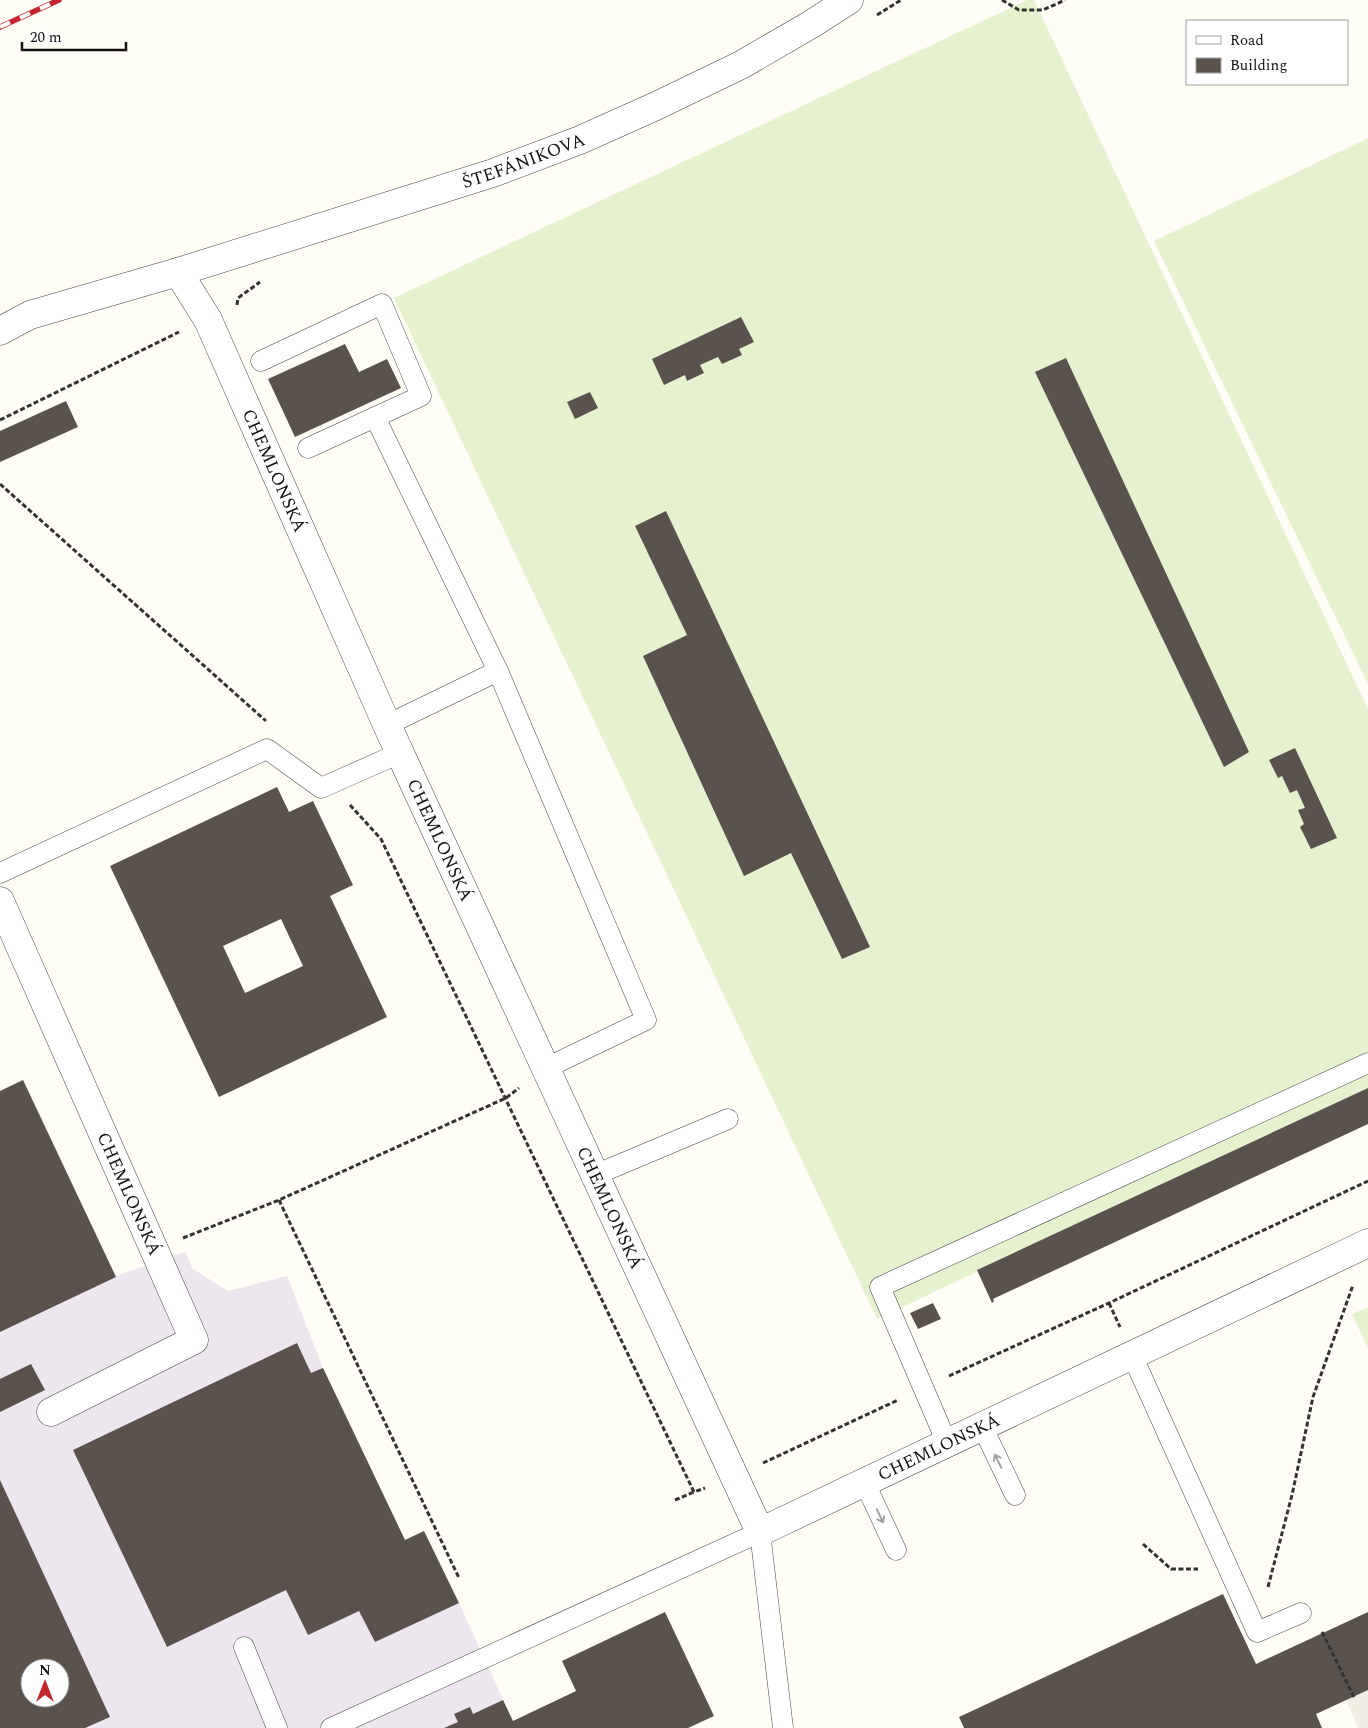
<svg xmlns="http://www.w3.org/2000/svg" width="1368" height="1728" font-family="Spectral,serif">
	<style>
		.industrial { fill: #eee6ef; fill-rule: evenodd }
		.pitch { fill: #e6f2cf }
		.plaza { fill: #f1ede2 }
		.building { fill: #5a524d; fill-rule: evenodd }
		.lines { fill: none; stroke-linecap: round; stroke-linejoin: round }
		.lane-casing { stroke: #444; stroke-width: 21 }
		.street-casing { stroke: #444; stroke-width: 29 }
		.path { stroke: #333; stroke-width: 3; stroke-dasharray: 5 2.5; stroke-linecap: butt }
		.lane { stroke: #fff; stroke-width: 20 }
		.street { stroke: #fff; stroke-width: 28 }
		.rail-casing { stroke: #c4262e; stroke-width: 5.5 }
		.rail { stroke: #fff; stroke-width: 4; stroke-dasharray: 11; stroke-linecap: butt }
		.oneway { stroke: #a0a0a0 }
		.labels { text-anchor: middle; stroke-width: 5; stroke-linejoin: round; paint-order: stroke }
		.street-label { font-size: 18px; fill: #111; stroke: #fff }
	</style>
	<rect width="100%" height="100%" fill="#fffdf5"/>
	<path class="industrial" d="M23,1080L116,1276L185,1252L193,1269L228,1291L287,1276L323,1368L405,1540L424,1531L459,1603L516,1728H0V1091ZM30,1668H60V1698H30Z"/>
	<g class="pitch">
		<polygon points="1027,0 1034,0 1368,709 1368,1088 877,1319 394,298"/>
		<polygon points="1368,138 1368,684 1154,241"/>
		<polygon points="1368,1307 1368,1348 1352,1314"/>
	</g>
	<polygon class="plaza" points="1368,1690 1368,1728 1358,1728 1346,1700"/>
	<g class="building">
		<polygon points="741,317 754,342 739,349 742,355 722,364 718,357 700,365 704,373 687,381 685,375 664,385 652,359"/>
		<polygon points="345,344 359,372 387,359 401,388 295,437 268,379"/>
		<polygon points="1066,358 1249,752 1224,767 1035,372"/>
		<polygon points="590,392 598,408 575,419 567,402"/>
		<polygon points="66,401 78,427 0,462 0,431"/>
		<polygon points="666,511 870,947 842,959 791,853 744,876 643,656 687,635 635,526"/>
		<polygon points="1295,748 1337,838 1311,849 1300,827 1304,824 1298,810 1305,808 1297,790 1290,793 1282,776 1278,778 1269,760"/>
		<path d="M277,787L289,812L313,801L353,885L330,896L387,1017L219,1097L110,866ZM281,919L303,966L245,993L223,946Z"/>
		<polygon points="23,1080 116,1277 0,1332 0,1091"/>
		<polygon points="1368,1088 1368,1124 993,1299 994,1301 992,1303 977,1270"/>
		<polygon points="933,1303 941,1319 918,1329 910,1313"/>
		<polygon points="297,1343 311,1373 323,1368 405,1540 424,1531 459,1603 375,1642 359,1611 308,1635 286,1590 167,1647 73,1450"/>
		<polygon points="31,1364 45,1390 0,1412 0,1379"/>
		<path d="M0,1480L110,1717L85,1728H0ZM30,1668H60V1698H30Z"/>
		<polygon points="1223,1594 1256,1664 1368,1612 1368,1690 1316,1714 1322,1728 964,1728 959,1717"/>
		<polygon points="665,1612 714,1716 688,1728 444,1728 458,1722 454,1714 470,1707 473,1714 503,1700 513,1721 576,1691 562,1661"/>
	</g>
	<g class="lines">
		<g class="lane-casing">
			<g id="lane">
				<polyline points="261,361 382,304 421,396 308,448"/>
				<polyline points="375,417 498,671 387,725"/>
				<polyline points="498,671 646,1020 546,1068"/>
				<polyline points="0,873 267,749 321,788 400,753"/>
				<polyline points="595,1175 728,1119"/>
				<polyline points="1132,1355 1257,1632 1301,1613"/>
				<polyline points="982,1426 1015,1495"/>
				<polyline points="947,1443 880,1287 1368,1063"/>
				<polyline points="864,1481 896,1550"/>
				<polyline points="244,1647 277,1728"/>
				<polyline points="331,1728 760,1532 783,1728"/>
			</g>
		</g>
		<g class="street-casing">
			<g id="street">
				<path id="s1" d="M178,272L208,320L387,725L760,1532L1368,1243"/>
				<path id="s2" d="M0,331L30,315L178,272L493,173L580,140L656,106L741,65L810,25L849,0"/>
				<path id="s3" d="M0,901L194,1340L51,1412"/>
			</g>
		</g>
		<g class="path">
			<polyline points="1002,0 1019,10 1043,10 1065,0"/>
			<polyline points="877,15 901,0"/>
			<polyline points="237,305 238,298 260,282"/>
			<polyline points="0,420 179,332"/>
			<polyline points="0,484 266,721"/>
			<polyline points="350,805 381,839 694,1492 705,1488"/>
			<polyline points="279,1200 459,1578"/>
			<polyline points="183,1238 279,1200 506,1098 519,1088"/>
			<polyline points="1109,1303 1120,1327"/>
			<polyline points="949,1376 1109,1303 1368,1181"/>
			<polyline points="763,1463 898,1400"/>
			<polyline points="675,1500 694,1492"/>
			<polyline points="1143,1544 1171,1569 1198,1569"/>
			<polyline points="1268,1587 1292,1495 1313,1397 1353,1285"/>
			<polyline points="1322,1632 1354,1697"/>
		</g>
		<use href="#lane" class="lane"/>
		<use href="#street" class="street"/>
		<g class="rail-casing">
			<polyline id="rail" points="0,27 59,0"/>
		</g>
		<use href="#rail" class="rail"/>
	</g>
	<defs><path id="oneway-shaft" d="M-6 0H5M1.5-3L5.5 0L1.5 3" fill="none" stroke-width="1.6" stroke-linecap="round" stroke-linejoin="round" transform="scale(1.25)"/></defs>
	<g class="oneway">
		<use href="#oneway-shaft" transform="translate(998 1461) rotate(-116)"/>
		<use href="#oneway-shaft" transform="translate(880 1516) rotate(65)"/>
	</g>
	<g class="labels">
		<g class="street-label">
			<text dy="6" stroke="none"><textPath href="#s2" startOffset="551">ŠTEFÁNIKOVA</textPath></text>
			<text dy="6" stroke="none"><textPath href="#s1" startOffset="221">CHEMLONSKÁ</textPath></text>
			<text dy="6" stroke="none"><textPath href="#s1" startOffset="626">CHEMLONSKÁ</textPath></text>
			<text dy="6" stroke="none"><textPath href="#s3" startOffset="320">CHEMLONSKÁ</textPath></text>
			<text dy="6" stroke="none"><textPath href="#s1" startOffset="1031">CHEMLONSKÁ</textPath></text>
			<text dy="6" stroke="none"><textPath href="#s1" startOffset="1586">CHEMLONSKÁ</textPath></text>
		</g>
	</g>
	<rect x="1186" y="20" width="162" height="65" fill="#ffffff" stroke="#a0a0a0"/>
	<rect x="1196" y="36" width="25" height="8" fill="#ffffff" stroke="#a0a0a0"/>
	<text x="1230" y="45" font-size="15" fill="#111111">Road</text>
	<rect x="1196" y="58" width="25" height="15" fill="#5a524d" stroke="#a0a0a0"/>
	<text x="1230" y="70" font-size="15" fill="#111111">Building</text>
	<g transform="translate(45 1683)"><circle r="24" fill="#ffffff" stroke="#a0a0a0"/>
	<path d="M0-4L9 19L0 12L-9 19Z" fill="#c4262e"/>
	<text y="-8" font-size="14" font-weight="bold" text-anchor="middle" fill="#111111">N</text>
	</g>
	<path d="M22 42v8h104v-8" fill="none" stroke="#111111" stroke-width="2.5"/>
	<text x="30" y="42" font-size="15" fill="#111111" stroke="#ffffff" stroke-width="4" paint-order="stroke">20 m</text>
</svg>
